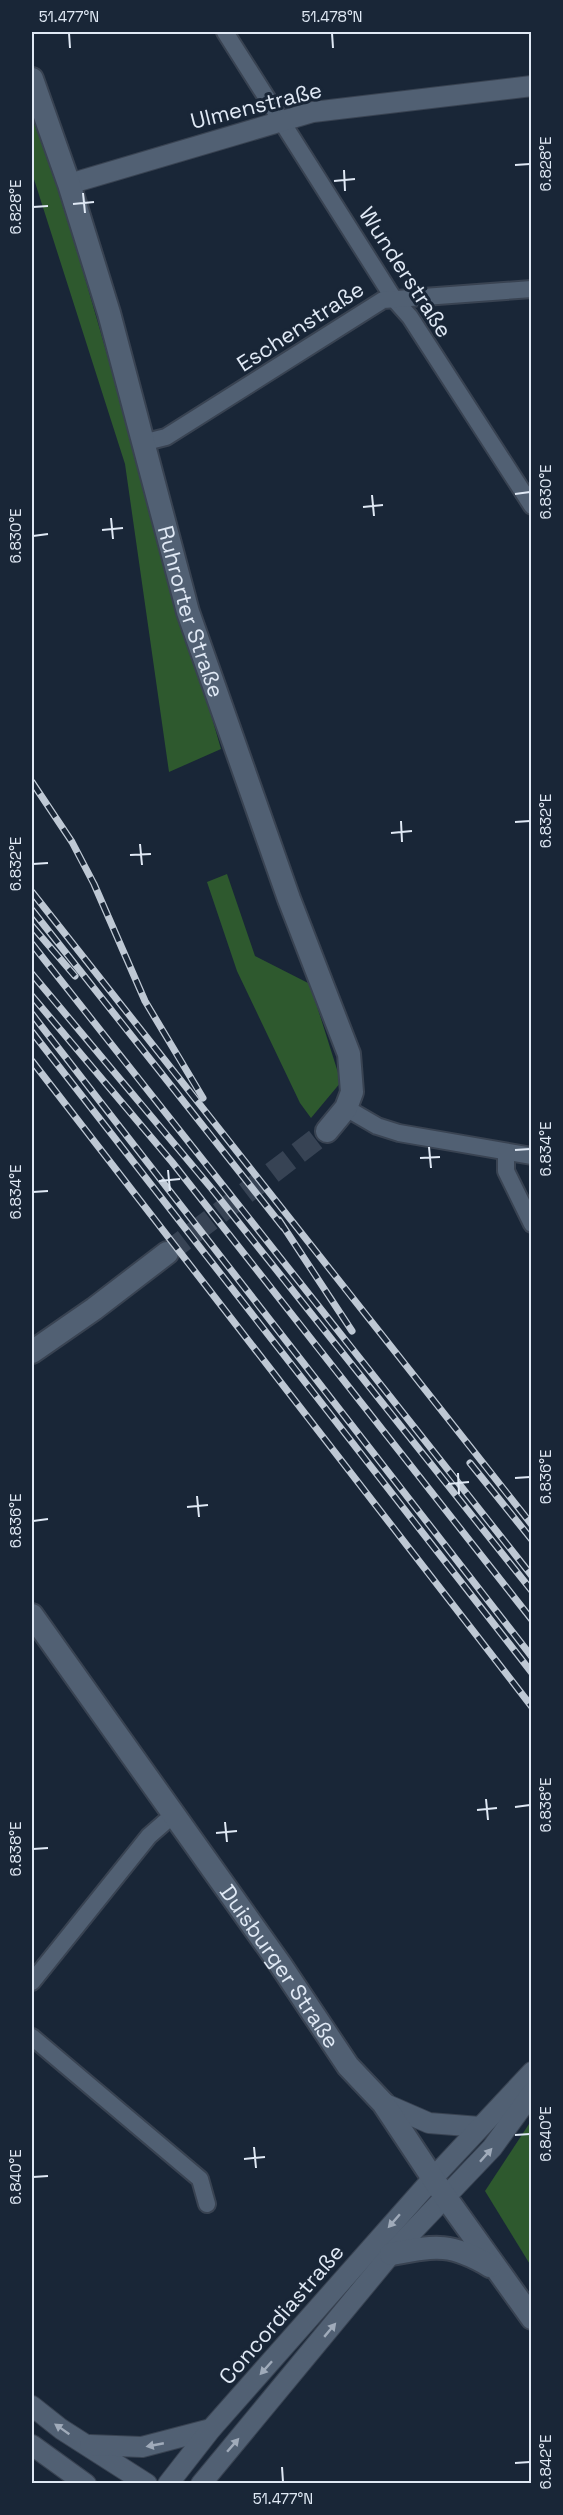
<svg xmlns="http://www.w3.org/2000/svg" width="563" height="2515" font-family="'Space Grotesk',sans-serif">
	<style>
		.green { fill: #2e592e }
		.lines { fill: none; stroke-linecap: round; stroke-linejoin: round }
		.secondary-tunnel { stroke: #374354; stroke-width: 22; stroke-dasharray: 22 11; stroke-linecap: butt }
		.minor-casing { stroke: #394352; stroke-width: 20 }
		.tertiary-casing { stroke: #394352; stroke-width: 22 }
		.secondary-casing { stroke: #394352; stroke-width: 26 }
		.minor { stroke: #516073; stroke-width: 16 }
		.tertiary { stroke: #516073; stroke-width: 20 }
		.secondary { stroke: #516073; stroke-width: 22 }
		.rail-casing { stroke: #bec8d4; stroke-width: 7 }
		.rail { stroke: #192637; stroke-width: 4.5; stroke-dasharray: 14; stroke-linecap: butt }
		.oneway { fill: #a0abba }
		.ticks { fill: none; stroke: #e0e9f5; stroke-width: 2 }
		.labels { text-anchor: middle; stroke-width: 6; stroke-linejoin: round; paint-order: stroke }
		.street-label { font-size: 22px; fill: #e0e9f5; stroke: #192637 }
		.neatline { fill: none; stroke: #e0e9f5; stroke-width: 2 }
		.ticks-label { font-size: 15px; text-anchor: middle; fill: #e0e9f5 }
	</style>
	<rect width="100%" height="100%" fill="#192637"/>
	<g class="green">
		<polygon points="32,118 59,188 221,749 169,772 125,464 32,173"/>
		<polygon points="227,874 255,956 310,984 341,1082 311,1118 300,1103 237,971 207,882"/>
		<polygon points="531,2121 532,2266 531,2266 485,2191"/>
	</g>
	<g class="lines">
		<polyline class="secondary-tunnel" points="167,1253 327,1131"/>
		<g class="minor-casing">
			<g id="minor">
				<polyline points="225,32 394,299 410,317 532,506"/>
				<polyline points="142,443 166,437 383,300 532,289"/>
				<polyline points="346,1108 377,1126 399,1133 532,1156"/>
				<polyline points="506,1152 506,1171 532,1224"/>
				<polyline points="32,1982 149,1836 173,1815"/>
				<polyline points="32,2037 200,2179 207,2204"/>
			</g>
		</g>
		<g class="tertiary-casing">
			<g id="tertiary">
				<polyline points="69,184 313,112 532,86"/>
				<polyline points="383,2103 429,2123 480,2127"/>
				<polyline points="32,2406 61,2429 147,2484"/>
				<polyline points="32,2445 86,2484"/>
				<polyline points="90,2445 142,2447 211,2429"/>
				<polyline points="168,2484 211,2429 433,2178 532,2072"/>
				<polyline points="201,2484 391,2254 492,2148 532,2093"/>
			</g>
		</g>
		<g class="secondary-casing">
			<g id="secondary">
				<path id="s1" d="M32,79L69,184L109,313L188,612L289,899L349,1054L352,1092L346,1108L327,1131"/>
				<polyline points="32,1352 94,1309 167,1253"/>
				<path id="s2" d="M32,1615L280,1964L348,2066L383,2103L444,2195L532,2318"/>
				<path d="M391,2254C435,2246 450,2242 490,2266"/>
			</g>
		</g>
		<use href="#minor" class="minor"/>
		<use href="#tertiary" class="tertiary"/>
		<use href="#secondary" class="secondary"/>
		<g class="rail-casing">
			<g id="rail">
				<polyline points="32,782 72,842 94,884 145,1001 203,1098"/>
				<polyline points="32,892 532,1525"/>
				<polyline points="32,910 283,1227"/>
				<polyline points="32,926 75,976"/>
				<polyline points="32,944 532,1576"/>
				<polyline points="32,974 212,1189 532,1591"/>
				<polyline points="32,996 172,1162 532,1620"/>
				<polyline points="32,1014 532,1657"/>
				<polyline points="32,1032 532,1673"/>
				<polyline points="32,1061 532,1707"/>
				<polyline points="279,1220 352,1331"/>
				<polyline points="470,1463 532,1540"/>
			</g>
		</g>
		<use href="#rail" class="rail"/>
	</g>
	<defs><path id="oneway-solid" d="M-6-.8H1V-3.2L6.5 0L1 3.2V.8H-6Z" transform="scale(1.5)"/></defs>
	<g class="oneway">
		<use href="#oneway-solid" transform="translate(486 2155) rotate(-48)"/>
		<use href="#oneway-solid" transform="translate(394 2221) rotate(131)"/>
		<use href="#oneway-solid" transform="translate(330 2330) rotate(-50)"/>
		<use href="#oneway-solid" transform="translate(266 2368) rotate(132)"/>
		<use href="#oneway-solid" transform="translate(62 2429) rotate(-145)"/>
		<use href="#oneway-solid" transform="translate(155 2445) rotate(169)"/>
		<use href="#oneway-solid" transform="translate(233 2445) rotate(-49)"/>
	</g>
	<path class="ticks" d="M69,33L70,48M332,33L333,48M515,165L530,164M344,170L345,191M334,181L355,179M83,193L85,213M73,204L94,202M33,207L48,206M515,494L530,492M372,495L374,516M363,507L383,505M111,518L113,539M102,530L123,528M33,536L48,534M401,821L402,842M515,822L530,821M391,833L412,831M140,844L142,865M130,855L151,854M33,864L48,863M429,1147L431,1168M515,1150L530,1149M420,1158L440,1157M168,1170L170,1191M159,1181L180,1179M33,1192L48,1191M458,1473L459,1494M515,1478L530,1477M448,1484L469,1482M197,1496L199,1517M187,1507L208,1505M33,1521L48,1519M486,1799L488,1820M515,1807L530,1805M477,1810L497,1808M225,1822L227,1842M216,1833L237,1831M33,1849L48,1848M515,2135L530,2134M254,2147L256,2168M244,2159L265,2157M33,2177L48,2176M515,2463L530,2462M282,2467L283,2482"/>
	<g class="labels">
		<g class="street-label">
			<text transform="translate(256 105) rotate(-14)" y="8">Ulmenstraße</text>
			<text transform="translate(406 272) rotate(57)" y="8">Wunderstraße</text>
			<text transform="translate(300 326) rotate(-33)" y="8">Eschenstraße</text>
			<text dy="8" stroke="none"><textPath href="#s1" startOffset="556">Ruhrorter Straße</textPath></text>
			<text dy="8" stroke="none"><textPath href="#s2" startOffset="430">Duisburger Straße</textPath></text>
			<text transform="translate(281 2314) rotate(-49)" y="8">Concordiastraße</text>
		</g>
	</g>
	<rect width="563" height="2515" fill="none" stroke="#192637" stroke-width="66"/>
	<rect x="33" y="33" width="497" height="2449" class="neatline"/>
	<g class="ticks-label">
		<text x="69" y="22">51.477°N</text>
		<text x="332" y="22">51.478°N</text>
		<text transform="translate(546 164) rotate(-90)" y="5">6.828°E</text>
		<text transform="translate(16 207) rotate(-90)" y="5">6.828°E</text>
		<text transform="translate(546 492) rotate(-90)" y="5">6.830°E</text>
		<text transform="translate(16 536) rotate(-90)" y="5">6.830°E</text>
		<text transform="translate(546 821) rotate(-90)" y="5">6.832°E</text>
		<text transform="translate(16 864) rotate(-90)" y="5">6.832°E</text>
		<text transform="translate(546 1149) rotate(-90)" y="5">6.834°E</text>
		<text transform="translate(16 1192) rotate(-90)" y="5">6.834°E</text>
		<text transform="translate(546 1477) rotate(-90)" y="5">6.836°E</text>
		<text transform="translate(16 1521) rotate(-90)" y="5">6.836°E</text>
		<text transform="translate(546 1805) rotate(-90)" y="5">6.838°E</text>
		<text transform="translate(16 1849) rotate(-90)" y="5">6.838°E</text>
		<text transform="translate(546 2134) rotate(-90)" y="5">6.840°E</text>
		<text transform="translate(16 2177) rotate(-90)" y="5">6.840°E</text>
		<text transform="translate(546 2462) rotate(-90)" y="5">6.842°E</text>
		<text x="283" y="2504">51.477°N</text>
	</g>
</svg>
